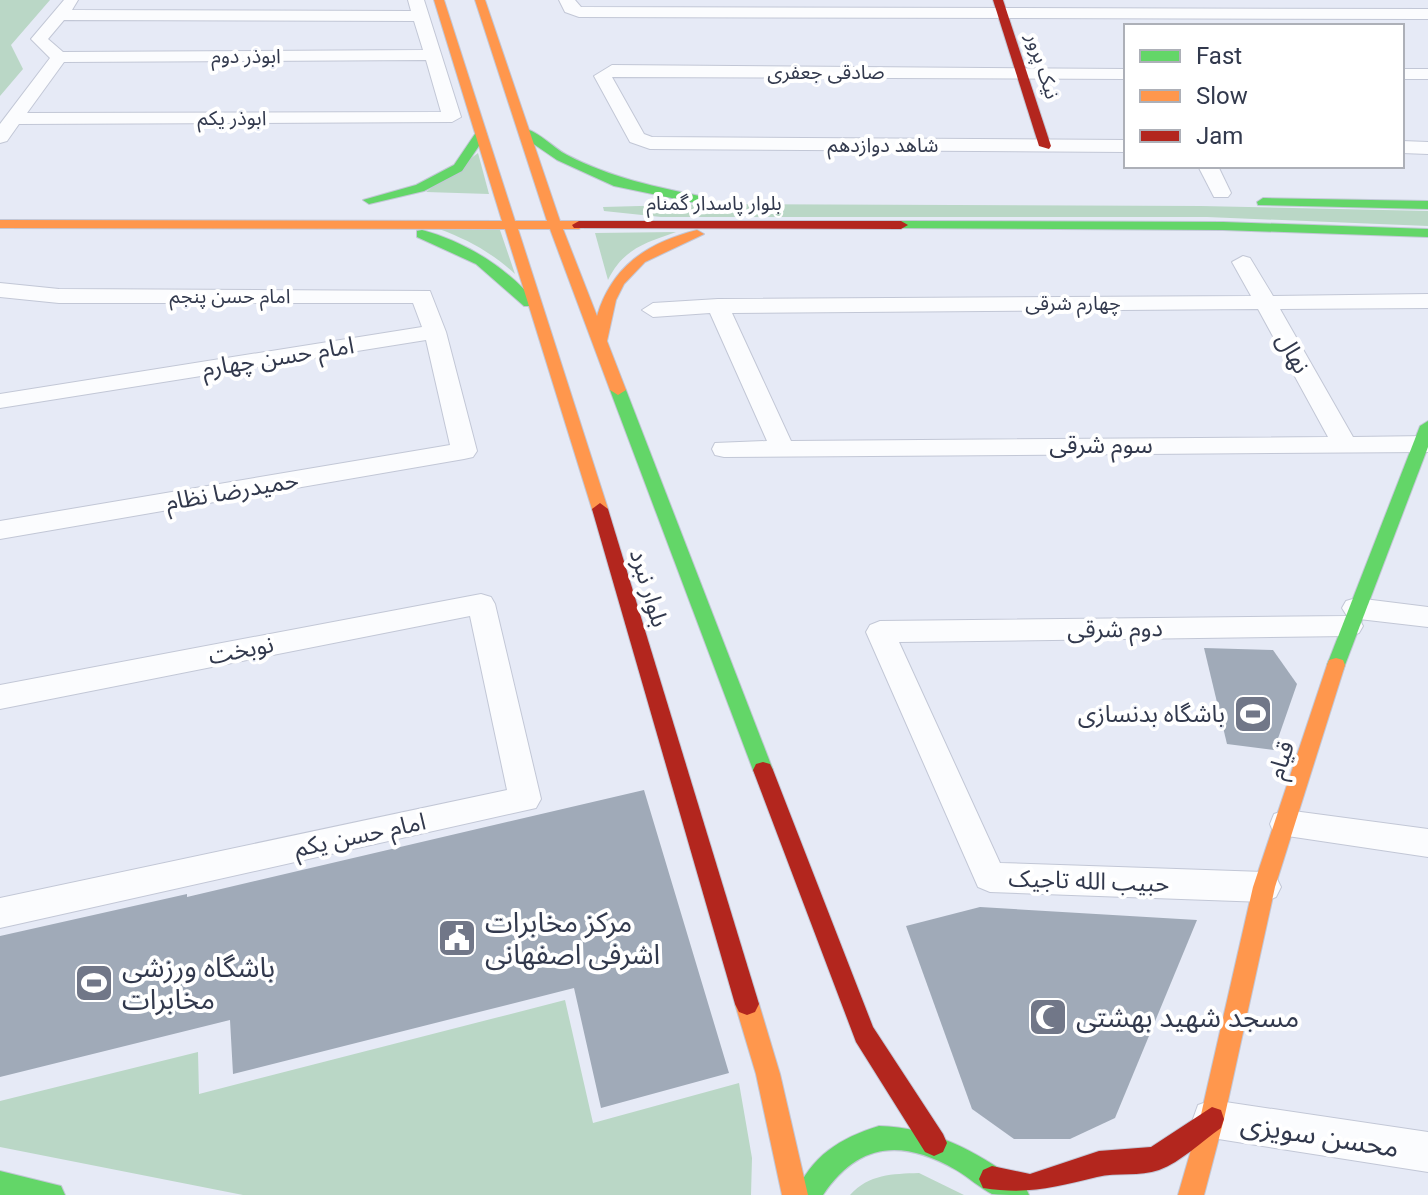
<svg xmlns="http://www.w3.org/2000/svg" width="1428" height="1195" font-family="Roboto,'Noto Sans Arabic',sans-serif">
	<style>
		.green { fill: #bad7c6 }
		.building { fill: #a0aab8 }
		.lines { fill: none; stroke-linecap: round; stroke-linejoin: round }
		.street-casing { stroke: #c2c7d6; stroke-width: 2 }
		.fast-casing { stroke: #c2c7d6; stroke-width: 2 }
		.slow-casing { stroke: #c2c7d6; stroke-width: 2 }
		.jam-casing { stroke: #c2c7d6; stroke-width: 2 }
		.street { fill: #fbfcfe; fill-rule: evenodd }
		.fast { fill: #63d668; fill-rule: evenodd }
		.slow { fill: #ff974d; fill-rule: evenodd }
		.jam { fill: #b3261e; fill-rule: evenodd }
		.labels { text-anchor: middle; stroke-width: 8; stroke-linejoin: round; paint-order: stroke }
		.far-street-label { font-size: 20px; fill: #32394d; stroke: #fff }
		.street-label { font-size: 24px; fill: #32394d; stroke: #fff }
		.poi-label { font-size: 24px; fill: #32394d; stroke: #fff; text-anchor: end }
		.near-poi-label { font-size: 28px; fill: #32394d; stroke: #fff; text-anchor: start }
		.near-street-label { font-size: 28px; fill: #32394d; stroke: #fff }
	</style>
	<rect width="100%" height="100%" fill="#e6eaf6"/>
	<g class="green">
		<polygon points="0,0 50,0 11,45 23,69 0,96"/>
		<polygon points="478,153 489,194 426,192"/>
		<polygon points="713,204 1201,206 1428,211 1428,226 1207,217 661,217 604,211 603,207"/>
		<path d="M439,229L500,230L515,274C492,253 469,240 439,229Z"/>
		<path d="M676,232C645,243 623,249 608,280L595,233Z"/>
		<polygon points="565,1000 593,1123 739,1083 752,1158 751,1195 243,1195 0,1147 0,1101 198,1052 199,1094"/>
		<path d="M919,1173L964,1195H850C869,1174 892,1174 919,1173Z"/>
	</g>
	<g class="building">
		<polygon points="1204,648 1273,650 1297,684 1274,750 1227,744"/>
		<polygon points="644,790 729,1073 601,1108 574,988 233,1074 230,1020 0,1077 0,936 187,894 187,897"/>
		<polygon points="980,907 1197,920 1115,1118 1070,1139 1014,1139 972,1109 906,926"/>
	</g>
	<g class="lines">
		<g class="street-casing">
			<g id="street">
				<path d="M64,0H78L72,10L411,11L408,0H424L461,117L452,122L19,124L7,141L0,143V124L50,58L31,39ZM64,20L414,21L423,50L63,52L48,39ZM426,60L441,112L27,113L64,62Z"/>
				<polygon points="559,0 575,0 581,7 1428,9 1428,19 579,17 565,12"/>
				<polygon points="612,65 1126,69 1126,79 612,77 644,134 652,137 1126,140 1126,152 650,149 630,142 594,76"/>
				<rect x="1402" y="69" width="26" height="10"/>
				<polygon points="1402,141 1428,142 1428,154 1402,153"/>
				<polygon points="1198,166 1218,166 1231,193 1228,197 1214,197"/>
				<path d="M1243,256L1250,258L1273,296L1428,294V308L1280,309L1353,437L1428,436V452L724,457L715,455L712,449L715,443L767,441L710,313L653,317L642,310L653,303L718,299L1251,296L1232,262ZM1258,309L1328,437L791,441L732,313Z"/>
				<polygon points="0,283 59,289 430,291 446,332 477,451 473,457 464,459 0,539 0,521 450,445 426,340 0,408 0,394 422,327 413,303 59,303 0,297"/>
				<polygon points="481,594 491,597 495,604 541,799 536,808 0,928 0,898 507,790 470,616 0,709 0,685"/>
				<polygon points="1356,598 1428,607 1428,627 1359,619 1363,626 1359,633 1349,636 899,642 1000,863 1264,872 1276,877 1281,887 1276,897 1264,902 990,892 978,887 866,632 870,625 880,621 1347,616 1342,608 1346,601"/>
				<polygon points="1286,810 1428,829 1428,857 1274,834 1270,824 1274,814"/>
				<polygon points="1212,1100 1428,1132 1428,1172 1212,1138 1198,1133 1193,1119 1198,1105"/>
			</g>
		</g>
		<g class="fast-casing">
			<g id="fast">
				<path d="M519,128C535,127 553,148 567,155C611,178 657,187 705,197L711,201L705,205L614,186L557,160L519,134Z"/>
				<polygon points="477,131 487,134 462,171 424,191 369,204 363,200 416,185 454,165"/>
				<polygon points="1263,198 1428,201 1428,209 1258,205 1257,202"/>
				<polygon points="901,221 1223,222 1428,229 1428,237 1223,230 896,228 894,225"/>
				<path d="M422,230C466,242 508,268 536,303L534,306H524L476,264L417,237V231Z"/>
				<polygon points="618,385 626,390 773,770 770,776 763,778 756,776 753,770 610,390"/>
				<polygon points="1428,421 1428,447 1345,665 1343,670 1329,670 1327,665 1420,426"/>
				<path d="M879,1126C935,1127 980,1154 1025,1186L1029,1195C1018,1195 1002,1195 992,1194C980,1188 968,1177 956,1170C902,1139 859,1142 823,1195H795C811,1156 840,1138 879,1126Z"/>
				<polygon points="0,1171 61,1186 65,1195 0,1195"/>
			</g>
		</g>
		<g class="slow-casing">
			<g id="slow">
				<path d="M434,0H444L515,221H547L475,0H485L560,221H579L586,225L579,229H563L597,316C612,266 647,243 697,230L704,234L645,262L624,284L616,300L607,341L626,390L618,395L610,390L550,229H518L608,509L606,513H594L592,509L505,229L0,228V220L502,221Z"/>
				<polygon points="1336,658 1343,660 1345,665 1275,887 1224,1119 1204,1195 1178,1195 1200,1119 1253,887 1327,665 1329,660"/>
				<polygon points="747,993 755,996 759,1004 780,1074 808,1195 782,1195 756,1074 735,1004 739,996"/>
			</g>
		</g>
		<g class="jam-casing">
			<g id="jam">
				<polygon points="993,0 1003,0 1051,146 1049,149 1039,146"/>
				<polygon points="579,221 901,221 908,225 901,229 574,228 572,225"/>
				<polygon points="600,503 608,509 759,1004 755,1012 747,1015 739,1012 735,1004 592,509"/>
				<polygon points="763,762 770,764 773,770 873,1027 943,1134 947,1143 943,1152 934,1156 925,1152 856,1042 753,770 756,764"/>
				<path d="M1212,1107L1221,1110L1224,1119L1221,1128C1202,1141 1181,1162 1159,1170C1140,1177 1117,1172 1097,1177C1055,1187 1028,1195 983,1188L979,1179L983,1170L992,1166L1030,1174L1099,1151L1151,1147Z"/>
			</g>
		</g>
		<use href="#street" class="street"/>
		<use href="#fast" class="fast"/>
		<use href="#slow" class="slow"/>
		<use href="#jam" class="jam"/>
	</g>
	<defs>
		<g id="stadium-square" transform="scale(2)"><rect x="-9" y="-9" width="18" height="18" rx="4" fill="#717788" stroke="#fff"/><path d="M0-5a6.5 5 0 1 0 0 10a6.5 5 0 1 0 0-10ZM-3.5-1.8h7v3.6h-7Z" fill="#fff"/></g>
		<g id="civic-square" transform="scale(2)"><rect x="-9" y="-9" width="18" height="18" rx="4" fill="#717788" stroke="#fff"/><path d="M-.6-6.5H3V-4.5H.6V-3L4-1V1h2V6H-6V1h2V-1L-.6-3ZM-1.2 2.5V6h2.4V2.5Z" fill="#fff"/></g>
		<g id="mosque-square" transform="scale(2)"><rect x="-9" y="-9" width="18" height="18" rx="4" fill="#717788" stroke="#fff"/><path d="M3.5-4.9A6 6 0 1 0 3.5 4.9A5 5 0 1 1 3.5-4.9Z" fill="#fff"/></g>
	</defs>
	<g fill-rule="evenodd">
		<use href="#stadium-square" x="1253" y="714"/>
		<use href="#civic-square" x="457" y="938"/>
		<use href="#stadium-square" x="94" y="983"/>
		<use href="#mosque-square" x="1048" y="1017"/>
	</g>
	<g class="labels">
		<g class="far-street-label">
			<text x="246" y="63">ابوذر دوم</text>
			<text transform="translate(1043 66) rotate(72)" y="7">نیک پرور</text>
			<text x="826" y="79">صادقی جعفری</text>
			<text x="232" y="125">ابوذر یکم</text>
			<text x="883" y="152">شاهد دوازدهم</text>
			<text x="714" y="210">بلوار پاسدار گمنام</text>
			<text x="230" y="303">امام حسن پنجم</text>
			<text x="1073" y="310">چهارم شرقی</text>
		</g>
		<g class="street-label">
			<text transform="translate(1293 353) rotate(61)" y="8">نهال</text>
			<text transform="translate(278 357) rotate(-9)" y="8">امام حسن چهارم</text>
			<text x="1101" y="453">سوم شرقی</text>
			<text transform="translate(232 491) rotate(-10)" y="8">حمیدرضا نظام</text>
			<text transform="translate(649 588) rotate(73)" y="8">بلوار نبرد</text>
			<text transform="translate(1115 629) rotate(-1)" y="8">دوم شرقی</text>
			<text transform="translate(241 650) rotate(-11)" y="8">نوبخت</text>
			<text transform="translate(1281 760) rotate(-72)" y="8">قیام</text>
			<text transform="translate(360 835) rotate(-12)" y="8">امام حسن یکم</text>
			<text transform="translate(1089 881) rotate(2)" y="8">حبیب الله تاجیک</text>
		</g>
		<g class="poi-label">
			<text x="1225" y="722">باشگاه بدنسازی</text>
		</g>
		<g class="near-poi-label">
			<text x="485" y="932">مرکز مخابرات<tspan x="485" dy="32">اشرفی اصفهانی</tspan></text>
			<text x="122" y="977">باشگاه ورزشی<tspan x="122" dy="32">مخابرات</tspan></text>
			<text x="1076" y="1027">مسجد شهید بهشتی</text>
		</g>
		<g class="near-street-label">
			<text transform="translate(1320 1135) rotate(9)" y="10">محسن سویزی</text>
		</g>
	</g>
	<rect x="1124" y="24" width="280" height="144" fill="#ffffff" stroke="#adb0b8" stroke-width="2"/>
	<rect x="1140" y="50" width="40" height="12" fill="#63d668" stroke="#adb0b8" stroke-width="2"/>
	<text x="1196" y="64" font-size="24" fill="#32394d">Fast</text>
	<rect x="1140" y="90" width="40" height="12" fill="#ff974d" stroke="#adb0b8" stroke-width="2"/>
	<text x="1196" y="104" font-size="24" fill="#32394d">Slow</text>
	<rect x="1140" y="130" width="40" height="12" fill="#b3261e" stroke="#adb0b8" stroke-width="2"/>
	<text x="1196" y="144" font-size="24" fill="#32394d">Jam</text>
</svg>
